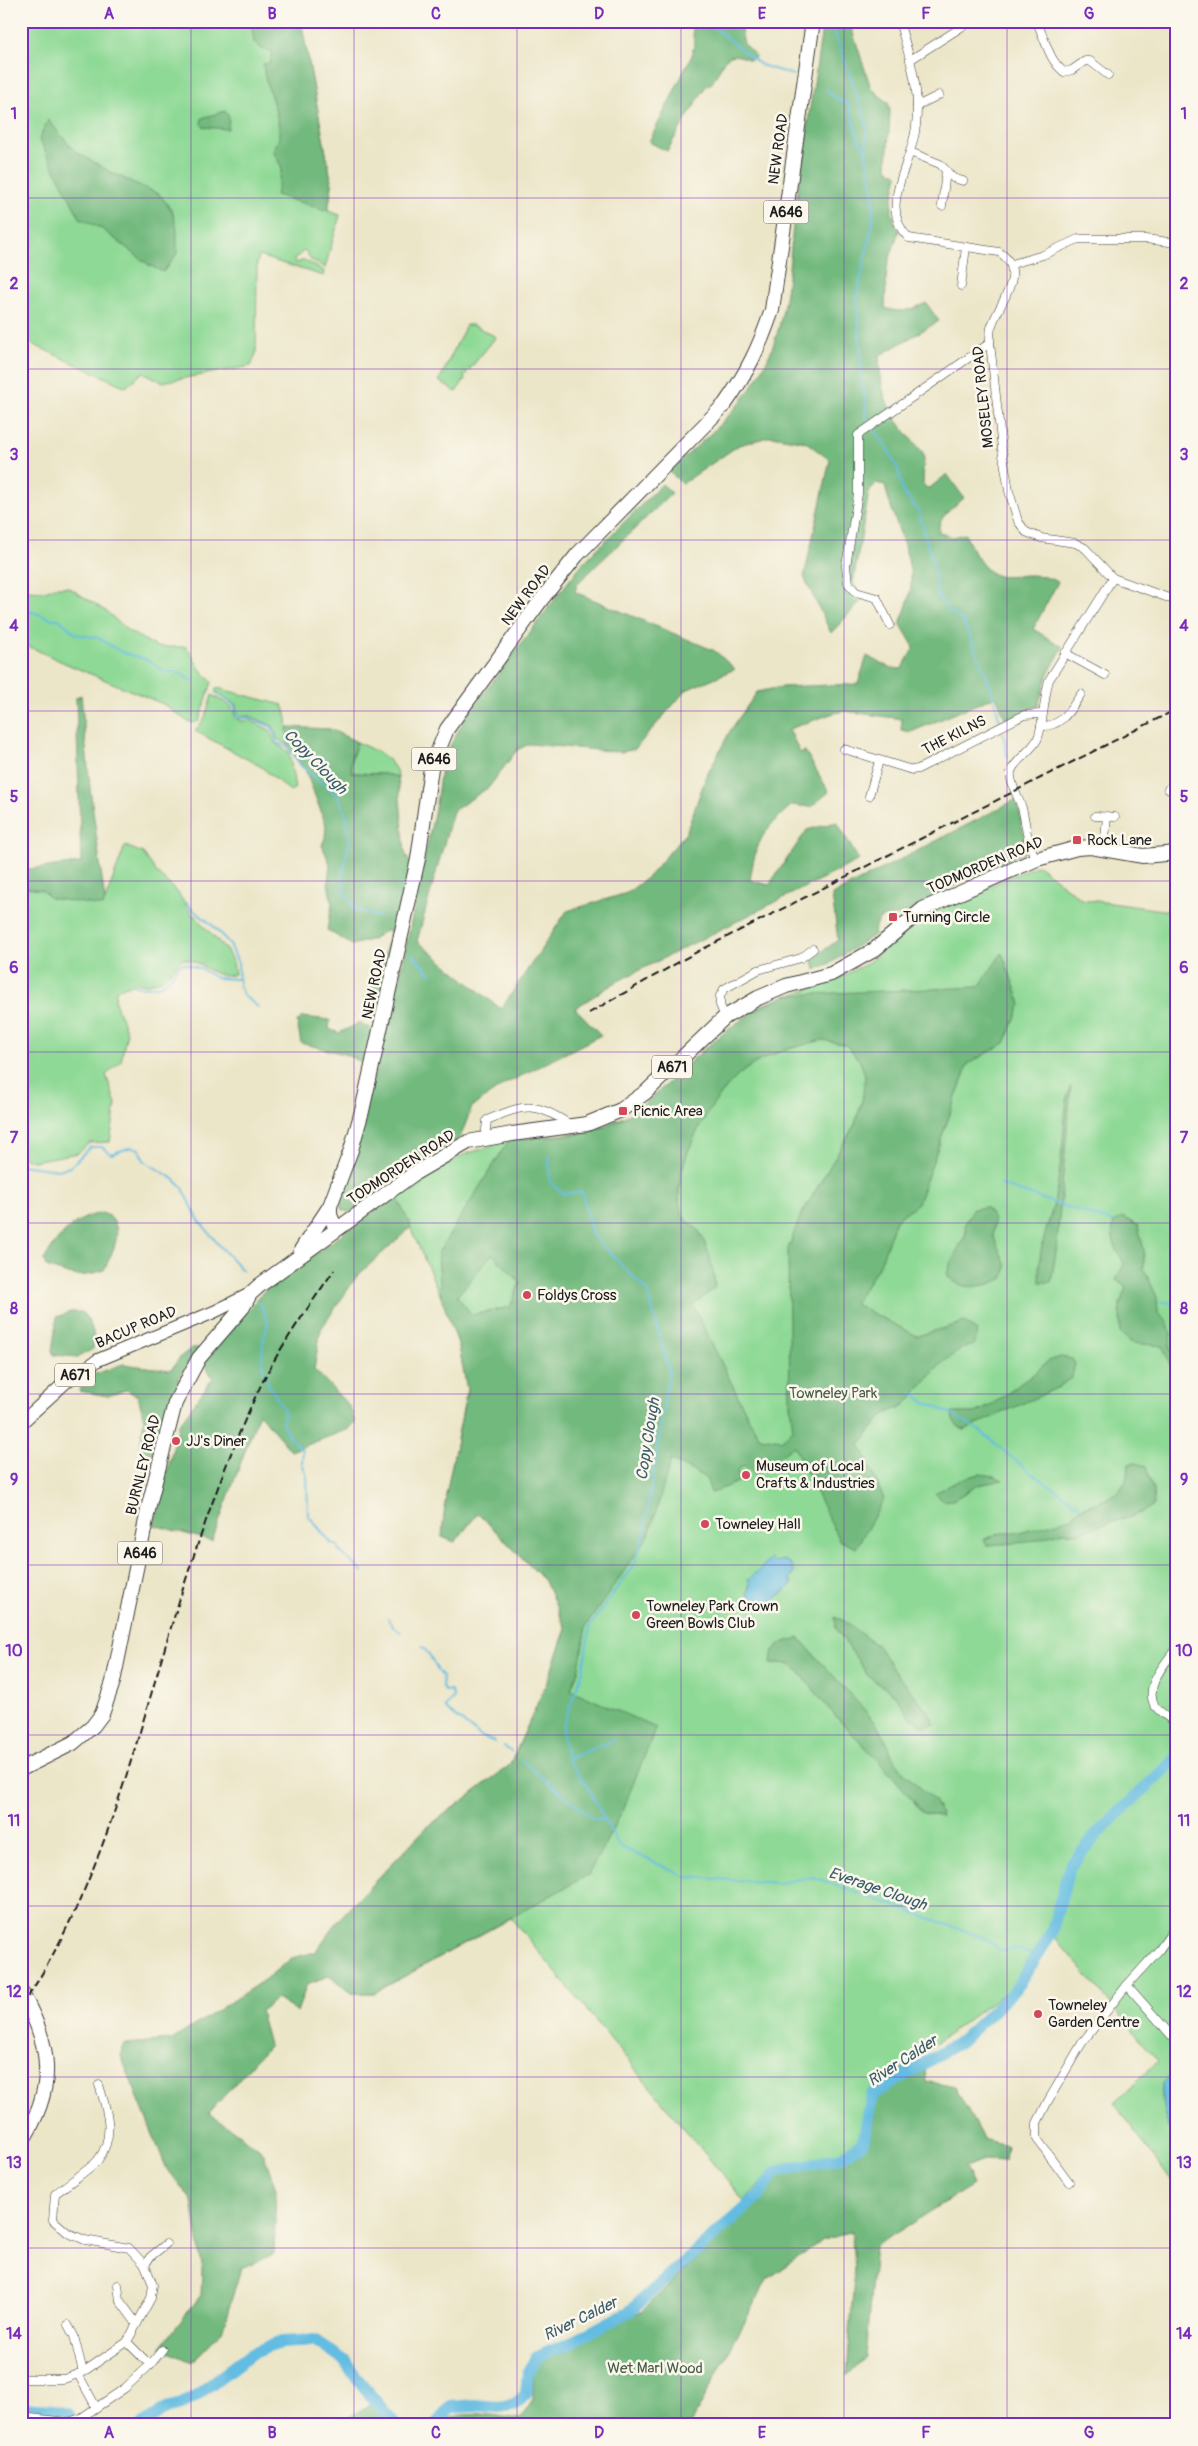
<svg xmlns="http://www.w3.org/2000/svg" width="1198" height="2446" font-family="Pangolin,sans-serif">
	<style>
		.green { fill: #8ed995; stroke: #557a58 }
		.forest { fill: #72b97e; stroke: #476a4d; fill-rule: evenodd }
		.water { fill: #64bce1; stroke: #406c7e }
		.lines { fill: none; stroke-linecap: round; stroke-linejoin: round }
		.stream { stroke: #64bce1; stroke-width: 2 }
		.river { stroke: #64bce1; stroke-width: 12 }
		.minor-casing { stroke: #3b3a36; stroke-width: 9 }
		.primary-casing { stroke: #3b3a36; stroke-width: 14 }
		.trunk-casing { stroke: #3b3a36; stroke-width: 16 }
		.minor { stroke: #fff; stroke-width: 8 }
		.primary { stroke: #fff; stroke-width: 12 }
		.trunk { stroke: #fff; stroke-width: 14 }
		.rail { stroke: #1c1c1c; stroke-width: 2; stroke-dasharray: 8 4; stroke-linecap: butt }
		.grid { fill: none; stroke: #7b2cbf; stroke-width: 1; stroke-opacity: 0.55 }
		.poi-dot { fill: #d1495b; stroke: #fbf7ec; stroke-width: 2 }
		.labels { text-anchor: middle; stroke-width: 5; stroke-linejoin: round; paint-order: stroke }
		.shield { fill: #fbf7ec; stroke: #5f5e5a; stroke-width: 1 }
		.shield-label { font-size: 14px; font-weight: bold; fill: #1c1c1c }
		.street-label { font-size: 15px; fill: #1c1c1c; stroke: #fbf7ec }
		.poi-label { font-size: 15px; fill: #1c1c1c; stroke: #fbf7ec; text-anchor: start }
		.park-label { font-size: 15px; fill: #445e46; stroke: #fbf7ec }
		.water-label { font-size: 16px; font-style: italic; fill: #395c6b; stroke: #fbf7ec }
		.neatline { fill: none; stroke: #7b2cbf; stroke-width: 2 }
		.grid-label { font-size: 16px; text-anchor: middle; font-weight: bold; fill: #7b2cbf }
	</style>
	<rect width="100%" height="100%" fill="#fbf7ec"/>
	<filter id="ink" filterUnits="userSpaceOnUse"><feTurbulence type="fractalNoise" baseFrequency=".02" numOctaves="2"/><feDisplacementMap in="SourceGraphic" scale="10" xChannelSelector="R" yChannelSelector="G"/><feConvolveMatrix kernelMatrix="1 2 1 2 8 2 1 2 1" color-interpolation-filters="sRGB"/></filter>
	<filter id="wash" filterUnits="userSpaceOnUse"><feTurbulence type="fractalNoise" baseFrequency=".0096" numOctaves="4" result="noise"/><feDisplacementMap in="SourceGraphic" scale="20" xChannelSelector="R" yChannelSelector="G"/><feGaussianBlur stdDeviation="1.12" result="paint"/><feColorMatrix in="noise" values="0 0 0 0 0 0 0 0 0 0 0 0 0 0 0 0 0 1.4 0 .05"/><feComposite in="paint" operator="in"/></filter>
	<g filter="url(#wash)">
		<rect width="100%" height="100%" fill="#ece6c9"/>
		<g class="green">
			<polygon points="21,21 301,21 332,185 328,211 340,215 325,268 311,260 305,250 294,259 296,263 304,260 324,271 323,276 259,256 257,263 256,354 251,366 162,382 143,372 126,387 21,339"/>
			<polygon points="466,325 473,325 496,337 464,376 465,379 456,392 439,381"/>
			<polygon points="21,583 26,590 45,591 55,587 68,587 106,611 128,631 157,647 187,647 200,669 212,682 199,721 193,723 187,721 163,704 69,665 21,643"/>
			<path d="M217,688L283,705C289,718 287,730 289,745L277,739L273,726L250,716H240L236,711V705L215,691Z"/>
			<polygon points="212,695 231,706 236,718 242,721 250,720 270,730 275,743 289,752 295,788 290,791 260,766 195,731 205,718"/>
			<path d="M357,742C374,751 393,756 398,777L384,774L352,773L351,760Z"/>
			<path d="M125,846L143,853L158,874L178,893L189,910L227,951L233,962L235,974C214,982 202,959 182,959L162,980L148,984L135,983L116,990L115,1002L127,1032L121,1061L106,1075L116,1104L110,1142L89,1143L78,1153L33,1161L21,1156V887L42,890L103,906Z"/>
			<polygon points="1038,865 1081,899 1177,912 1177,924 1171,943 1177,945 1177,2189 1114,2103 1158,2061 1048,1929 1018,1979 1008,1990 870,2093 861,2139 841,2154 772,2171 744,2201 511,1918 374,1993 352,1993 425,1829 510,1765 547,1682 566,1629 545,1581 478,1513 455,1542 442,1537 446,1495 467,1389 459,1346 441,1297 396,1195 418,1180 463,1155 509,1140 592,1131 628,1115 653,1098 704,1049 761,1005 833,981 866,964 925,917 962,898"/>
		</g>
		<g class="forest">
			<path d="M251,21H301L332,185L328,211L276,195L282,168L273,151C275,146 278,142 279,137C281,114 265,88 263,64L270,63L273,52L262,49L254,42Z"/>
			<path d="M694,21H739L744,44L756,56L750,60C723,47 724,64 712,83L706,86L667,151L649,142L692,55L694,45L692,23Z"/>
			<path d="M823,21H849L871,88L888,103L890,111L887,168L898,175L892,202V214L899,231L887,267L885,308C902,314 910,310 926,303L939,321L879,356C881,406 893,417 924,454L923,484L927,488L931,487L947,474L964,498C953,508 937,517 939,532L952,537L965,534C998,607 1010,559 1058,582L1033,629L1063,647L1047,676L1038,706L1006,720L996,696L911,732L901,730L902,719L844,711L834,713L789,729L800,753L805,751L829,792L811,807L792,805C762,831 756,841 750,880L769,885L807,830L837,822L859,860L618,981L575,1008L601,1035L505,1084L472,1107L460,1138L392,1182L356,1210L348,1212L341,1209L340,1196L383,1043L402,965L436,804L442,761L465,718L565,586L582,564L662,484L672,493L577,584L575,592L715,651L735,669L686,690L635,749L622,752L529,744L517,750L489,787L453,811L417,941L501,1009L567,911L627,893L649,876L686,833L706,777L730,731L757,692L781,687L858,684L867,656L891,668L902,669L914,647L900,623C907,607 914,588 910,570C906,543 891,514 885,485L876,483L869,492L853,583L863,599L831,633L804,577L830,460L806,442L772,436L739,445L682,484L669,471C708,436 751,402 771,351C788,309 789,261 794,217C803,151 814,86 823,21Z"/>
			<polygon points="225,111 229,117 228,129 204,127 201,124 202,118"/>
			<polygon points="48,120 75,151 112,173 159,194 172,210 177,229 177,254 163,272 149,265 102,229 80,218 39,139"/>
			<polygon points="81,695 90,788 105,901 103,906 50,898 42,890 21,887 21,870 81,863 76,697"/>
			<polygon points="287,727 330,729 357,742 351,760 352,773 384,774 398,777 405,853 411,864 377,1017 366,1015 363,1009 368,990 382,967 390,931 386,930 373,939 352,945 327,930 332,905 328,882 330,864 322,845 325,838 326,825 305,769 289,750"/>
			<polygon points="1017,799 1027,851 972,876 903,914 881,918 875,926 874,935 834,961 816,970 812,959 838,940 832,895"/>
			<path d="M1002,953L1021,1004L1005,1043L968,1064L918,1203L896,1220L880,1264L855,1304L917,1336L965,1322L977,1331L974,1345L963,1348L941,1364L905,1405L883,1415L860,1444L884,1499L856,1548L839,1540L794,1446L755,1475L744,1465L737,1471L740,1481L711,1493L706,1478L671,1460L649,1535L586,1626L579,1668L571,1690L656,1728L620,1816L588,1875L374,1993H352L329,1976L307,1984L297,2012L277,1999L260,2011L269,2045L209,2113L263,2152L276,2189L274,2254L241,2268L222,2331L192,2362L160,2348L201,2295L202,2267L192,2201L166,2167L121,2056L124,2044L172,2040L264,1980L292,1958L315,1952L340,1918L425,1829L510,1765L547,1682L566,1629L545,1581L478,1513L455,1542L442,1537L446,1495L467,1390L459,1346L441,1297L438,1253L509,1140C533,1137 570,1137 592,1131C640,1118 669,1079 705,1049C731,1026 755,1008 787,995L979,987ZM823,1040L846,1045L860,1061L865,1076L862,1101L855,1124L801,1215L788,1249L790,1404L793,1430L781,1440L760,1437L750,1421L693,1305L715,1288C714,1270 709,1249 700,1233C696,1225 685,1222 682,1214C667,1171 711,1096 745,1070C766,1054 797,1046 823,1040ZM492,1254L520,1282L510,1307L472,1315L457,1296Z"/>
			<polygon points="302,1017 330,1020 329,1029 339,1033 359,1023 374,1030 364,1063 344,1054 301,1043 297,1022"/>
			<path d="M1071,1086L1056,1252L1051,1282H1040C1035,1249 1052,1221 1057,1188C1062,1158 1064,1127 1067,1096Z"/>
			<polygon points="396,1195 411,1227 357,1276 321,1329 314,1369 350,1407 355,1423 349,1429 291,1451 259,1413 212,1541 154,1525 179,1424 213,1378 204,1363 264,1291"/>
			<path d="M986,1207L994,1220L993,1235L1006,1266L1004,1278C988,1286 959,1294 947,1274L951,1262L966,1234L965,1224L973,1209Z"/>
			<path d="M102,1213C105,1214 110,1216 112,1219C124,1233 110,1257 104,1270C76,1280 73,1275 46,1267L44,1260C57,1237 75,1217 102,1213Z"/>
			<path d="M1123,1217L1138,1226L1144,1250V1269L1157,1297L1158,1313L1167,1321L1171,1334L1170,1345L1177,1365L1174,1375L1163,1346L1132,1343L1120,1333V1304L1126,1287L1116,1280L1124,1264C1117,1248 1109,1240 1114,1222Z"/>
			<path d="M70,1312H82C93,1325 95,1334 93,1349L78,1357L54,1355L52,1351L57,1317Z"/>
			<polygon points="192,1348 198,1348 180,1376 150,1458 144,1456 140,1447 144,1419 138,1396 126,1390 108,1396 79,1391 87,1377 123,1364 171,1370 180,1357"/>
			<path d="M1061,1357L1072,1359L1075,1364L1072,1377L1059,1387L964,1430C957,1427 952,1421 952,1413H975L990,1406L1035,1373L1048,1361Z"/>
			<polygon points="1135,1463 1146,1466 1153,1490 1154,1505 1141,1513 1077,1533 1063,1532 1029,1542 987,1545 984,1539 1001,1533 1016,1533 1071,1518 1079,1509 1106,1499 1119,1491 1126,1481 1129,1464"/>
			<polygon points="980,1474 994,1476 1003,1480 978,1485 953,1500 943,1501 935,1493 964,1478"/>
			<polygon points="835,1617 844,1621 880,1648 892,1668 928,1711 935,1724 924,1727 909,1716 896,1696 868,1676 836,1628"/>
			<path d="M799,1638L868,1714L885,1737L892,1756L906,1775L934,1800L942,1817L923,1813C897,1780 869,1750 839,1720C822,1702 809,1682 792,1664L771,1663L773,1650L784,1642Z"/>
			<path d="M925,2063L926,2081L955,2087L983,2139L1007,2145L1005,2161L983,2160L965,2167L973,2185L875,2246L865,2357L847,2376L854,2276L852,2232L823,2240L768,2278L690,2425H440C458,2405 496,2417 520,2419L533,2400V2367L544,2354L642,2311L754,2204L777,2174L844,2160L866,2143L876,2096Z"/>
			<polygon points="373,2403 392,2425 335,2425"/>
		</g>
		<g class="water">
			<polygon points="771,1559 774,1562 783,1560 791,1564 794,1572 790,1580 793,1584 769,1604 766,1601 754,1603 747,1593 750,1583 748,1580"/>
			<path d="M1171,2075H1177V2142C1166,2122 1160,2107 1162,2084Z"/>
		</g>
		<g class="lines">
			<g class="stream">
				<polyline points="834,21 835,33 863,112 867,126 866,154 873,191 873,222 857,295 863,388 866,402 865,416 868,420"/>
				<polyline points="694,25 713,27 761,65 793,75"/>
				<path d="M826,89L837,99L849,104C852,116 856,140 864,148"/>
				<polyline points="874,429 885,444 898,469 903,492 918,510 935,571 937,595 949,611 963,621 989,682 1000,721"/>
				<polyline points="21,608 52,619 59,619 76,634 99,638 121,652 148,660 165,672 174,672 184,674 186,678 193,681"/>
				<polyline points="216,693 235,706 235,712 239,718 250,718 272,727 277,743 288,747 301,766 339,797 347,818 349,842 343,873 344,892 354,909 380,917"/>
				<polyline points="1003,732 1007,756"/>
				<polyline points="186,902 192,909 211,924 230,944 238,963 239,985 243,995 258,1007"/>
				<polyline points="413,955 431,974"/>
				<path d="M134,986C145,987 159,989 168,980C174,973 175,966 184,963L201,969L217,978L237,979"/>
				<polyline points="549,1156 550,1182 563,1194 582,1192 592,1235 648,1292 669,1371 644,1535 635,1563 590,1626 583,1670 562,1729 567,1759"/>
				<polyline points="21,1165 58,1170 70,1167 90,1147 102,1147 111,1154 132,1147 139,1149 144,1161 174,1179 183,1188 198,1219 218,1244 242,1270"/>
				<polyline points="1001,1185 1112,1222"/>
				<polyline points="259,1302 267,1319 268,1326 263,1339 262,1364 269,1385 284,1410 283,1425 289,1437 303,1451 302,1463 307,1476 308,1515 331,1543 338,1546 339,1551 363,1572"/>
				<polyline points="1160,1302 1168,1302 1177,1307"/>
				<polyline points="911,1391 923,1401 950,1413 979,1430 1027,1470 1081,1507"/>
				<polyline points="388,1619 395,1628 401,1632"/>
				<path d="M422,1647C435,1657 432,1667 443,1676L442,1688L445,1691L451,1690L454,1698L446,1706V1709L480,1736L495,1742"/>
				<polyline points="614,1740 567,1759 589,1789 619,1846 686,1877 779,1883 813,1877 985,1938 1002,1951 1016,1949 1037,1956"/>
				<polyline points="504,1746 511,1752"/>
				<polyline points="522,1761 592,1818 605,1821"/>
			</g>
			<g class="river">
				<polyline points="21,2408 52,2410 68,2414 74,2425"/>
				<polyline points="143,2425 166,2408 182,2404 197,2395 252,2353 282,2342 314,2340 345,2361 360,2383 396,2425"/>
				<polyline points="435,2425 451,2407 474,2405 499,2407 516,2404 526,2394 528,2373 536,2357 566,2345 630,2311 758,2196 776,2172 842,2157 863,2142 872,2095 961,2041 1015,1990 1051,1934 1070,1866 1098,1833 1177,1757"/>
			</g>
		</g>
	</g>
	<g filter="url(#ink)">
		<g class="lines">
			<g class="minor-casing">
				<g id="minor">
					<path d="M899,21C907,49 917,78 917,107C917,118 916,131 913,141C906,171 880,212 909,238L999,252C1030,272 998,303 991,328C990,332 990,338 990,343L1002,449L1009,491L1018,521L1026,532L1041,538L1075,543L1085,548L1113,578L1177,601"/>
					<path d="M1036,21C1046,39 1047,58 1064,72L1072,70L1085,61H1090L1108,75"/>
					<polyline points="910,60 971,21"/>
					<polyline points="917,106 939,95"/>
					<polyline points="910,152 940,164 953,178 963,181"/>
					<polyline points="942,206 946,170"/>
					<polyline points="1012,264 1043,255 1078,239 1145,239 1177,243"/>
					<polyline points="961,286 966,247"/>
					<polyline points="890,625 877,598 856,592 848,583 846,566 858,494 858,435 990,343"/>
					<polyline points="1065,653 1105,675"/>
					<path d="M1041,726C1062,727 1070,710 1081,694"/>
					<polyline points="844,749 912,770 918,769 1024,715 1041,714"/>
					<polyline points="1168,789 1177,794"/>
					<polyline points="869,796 879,761"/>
					<polyline points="1095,816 1115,817"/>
					<polyline points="1104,849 1107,816"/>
					<path d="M1037,859C1026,845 1027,826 1022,808C1019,798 1009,783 1011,772C1014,761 1031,751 1037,740C1043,729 1044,696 1049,680L1113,578"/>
					<polyline points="725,1017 720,1005 720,996 724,989 758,970 801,958 813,949"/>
					<path d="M485,1139L487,1120C526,1104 533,1101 571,1125"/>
					<path d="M1177,1647C1166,1663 1143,1686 1155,1706C1160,1713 1170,1718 1177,1724"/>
					<polyline points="1127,1985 1177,2042"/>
					<path d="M99,2085C107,2110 116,2136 98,2160C90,2169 66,2185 55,2194L53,2220L68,2233L85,2240L129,2248L145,2265L153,2285L151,2298L127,2342L150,2365"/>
					<polyline points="1069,2182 1037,2139 1037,2123 1048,2101 1082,2043 1127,1985 1159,1950 1177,1925"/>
					<polyline points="145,2265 150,2257 166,2244"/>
					<polyline points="118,2285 120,2301 137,2324"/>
					<polyline points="68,2325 74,2336 83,2372"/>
					<polyline points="78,2374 96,2407"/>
					<polyline points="21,2379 64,2379 83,2372 127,2342"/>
					<polyline points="21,2417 68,2422 81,2418 125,2388 150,2365 162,2350"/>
				</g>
			</g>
			<g class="primary-casing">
				<polyline id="primary" points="21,1423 67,1381 98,1360 214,1312 250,1294"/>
			</g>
			<g class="trunk-casing">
				<g id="trunk">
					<path d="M336,1229L330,1215V1206L351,1150L362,1111L418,859L431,768L447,729L541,600L577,555L725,404C747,373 760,346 772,310L813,21"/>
					<polyline points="301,1250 330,1206"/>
					<polyline points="21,1769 73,1743 93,1726 102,1714 113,1682 149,1505 175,1403 199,1358 243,1307 250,1294 260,1285 415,1173 468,1142 512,1134 587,1124 621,1110 646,1092 725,1017 758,998 786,986 831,974 874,950 923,909 1037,859 1077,848 1091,847 1143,856 1177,853"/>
					<path d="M21,1992C53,2047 56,2089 21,2143"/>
				</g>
			</g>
			<use href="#minor" class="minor"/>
			<use href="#primary" class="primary"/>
			<use href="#trunk" class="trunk"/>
			<g class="rail">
				<polyline points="589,1013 693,954 1177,709"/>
				<path d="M21,2007C110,1876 141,1715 190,1567C211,1505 233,1442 262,1383C282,1343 309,1307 334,1270"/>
			</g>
		</g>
	</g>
	<path class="grid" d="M191,21V2425M354,21V2425M517,21V2425M681,21V2425M844,21V2425M1007,21V2425M21,198H1177M21,369H1177M21,540H1177M21,711H1177M21,881H1177M21,1052H1177M21,1223H1177M21,1394H1177M21,1565H1177M21,1735H1177M21,1906H1177M21,2077H1177M21,2248H1177"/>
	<g class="poi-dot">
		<rect x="1072" y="835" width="10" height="10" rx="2.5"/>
		<rect x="888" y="912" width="10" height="10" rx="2.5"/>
		<rect x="618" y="1106" width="10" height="10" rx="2.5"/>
		<circle cx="527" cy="1295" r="5"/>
		<circle cx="176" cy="1441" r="5"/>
		<circle cx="746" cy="1475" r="5"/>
		<circle cx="705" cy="1524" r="5"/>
		<circle cx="636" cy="1615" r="5"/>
		<circle cx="1038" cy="2014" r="5"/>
	</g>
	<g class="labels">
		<g class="shield">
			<rect x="763.5" y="200.5" width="45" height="23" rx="4"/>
			<rect x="411.5" y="747.5" width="45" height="23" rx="4"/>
			<rect x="652" y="1055.5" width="40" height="23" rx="4"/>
			<rect x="55" y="1363.5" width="40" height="23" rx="4"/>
			<rect x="117.5" y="1541.5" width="45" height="23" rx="4"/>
		</g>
		<g class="shield-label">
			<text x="786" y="217">A646</text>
			<text x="434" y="764">A646</text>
			<text x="672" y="1072">A671</text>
			<text x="75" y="1380">A671</text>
			<text x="140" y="1558">A646</text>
		</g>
		<g class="street-label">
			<text transform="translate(778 149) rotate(-82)" y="5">NEW ROAD</text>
			<text transform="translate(983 397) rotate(-96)" y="5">MOSELEY ROAD</text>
			<text transform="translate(526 595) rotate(-53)" y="5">NEW ROAD</text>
			<text transform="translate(954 735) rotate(-27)" y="5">THE KILNS</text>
			<text transform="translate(985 865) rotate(-23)" y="5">TODMORDEN ROAD</text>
			<text transform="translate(374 984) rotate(-78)" y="5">NEW ROAD</text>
			<text transform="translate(401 1167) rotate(-33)" y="5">TODMORDEN ROAD</text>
			<text transform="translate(136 1327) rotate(-23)" y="5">BACUP ROAD</text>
			<text transform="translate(143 1465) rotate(-76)" y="5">BURNLEY ROAD</text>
		</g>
		<g class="poi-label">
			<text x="1087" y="845">Rock Lane</text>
			<text x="903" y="922">Turning Circle</text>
			<text x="633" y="1116">Picnic Area</text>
			<text x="537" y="1300">Foldys Cross</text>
			<text x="186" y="1446">JJ's Diner</text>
			<text x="756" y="1471">Museum of Local<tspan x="756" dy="17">Crafts &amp; Industries</tspan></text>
			<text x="715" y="1529">Towneley Hall</text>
			<text x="646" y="1611">Towneley Park Crown<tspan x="646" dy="17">Green Bowls Club</tspan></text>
			<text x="1048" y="2010">Towneley<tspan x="1048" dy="17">Garden Centre</tspan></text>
		</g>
		<g class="park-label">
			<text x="833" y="1398">Towneley Park</text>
			<text x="655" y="2373">Wet Marl Wood</text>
		</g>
		<g class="water-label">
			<text transform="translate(316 761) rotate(46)" y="6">Copy Clough</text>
			<text transform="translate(647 1439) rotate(-81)" y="6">Copy Clough</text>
			<text transform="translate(878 1888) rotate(19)" y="6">Everage Clough</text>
			<text transform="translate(902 2060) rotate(-33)" y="6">River Calder</text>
			<text transform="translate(580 2318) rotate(-26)" y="6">River Calder</text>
		</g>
	</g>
	<rect width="1198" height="2446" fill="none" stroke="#fbf7ec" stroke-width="55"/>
	<rect x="28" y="28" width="1142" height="2390" class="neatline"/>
	<g class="grid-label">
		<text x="109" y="19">A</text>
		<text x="272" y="19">B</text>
		<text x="436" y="19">C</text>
		<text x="599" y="19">D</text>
		<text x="762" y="19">E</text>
		<text x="926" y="19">F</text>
		<text x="1089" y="19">G</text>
		<text x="14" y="119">1</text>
		<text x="1184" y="119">1</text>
		<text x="14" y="289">2</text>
		<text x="1184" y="289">2</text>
		<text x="14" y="460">3</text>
		<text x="1184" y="460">3</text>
		<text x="14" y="631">4</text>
		<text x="1184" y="631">4</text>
		<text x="14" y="802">5</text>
		<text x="1184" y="802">5</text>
		<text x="14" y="973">6</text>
		<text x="1184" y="973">6</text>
		<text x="14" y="1143">7</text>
		<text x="1184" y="1143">7</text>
		<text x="14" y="1314">8</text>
		<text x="1184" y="1314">8</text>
		<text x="14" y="1485">9</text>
		<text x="1184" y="1485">9</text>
		<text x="14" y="1656">10</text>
		<text x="1184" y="1656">10</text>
		<text x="14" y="1826">11</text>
		<text x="1184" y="1826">11</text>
		<text x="14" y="1997">12</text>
		<text x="1184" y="1997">12</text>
		<text x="14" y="2168">13</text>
		<text x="1184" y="2168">13</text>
		<text x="14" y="2339">14</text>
		<text x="1184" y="2339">14</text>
		<text x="109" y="2438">A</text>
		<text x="272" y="2438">B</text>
		<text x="436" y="2438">C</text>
		<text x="599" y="2438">D</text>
		<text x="762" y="2438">E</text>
		<text x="926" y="2438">F</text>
		<text x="1089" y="2438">G</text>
	</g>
</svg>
